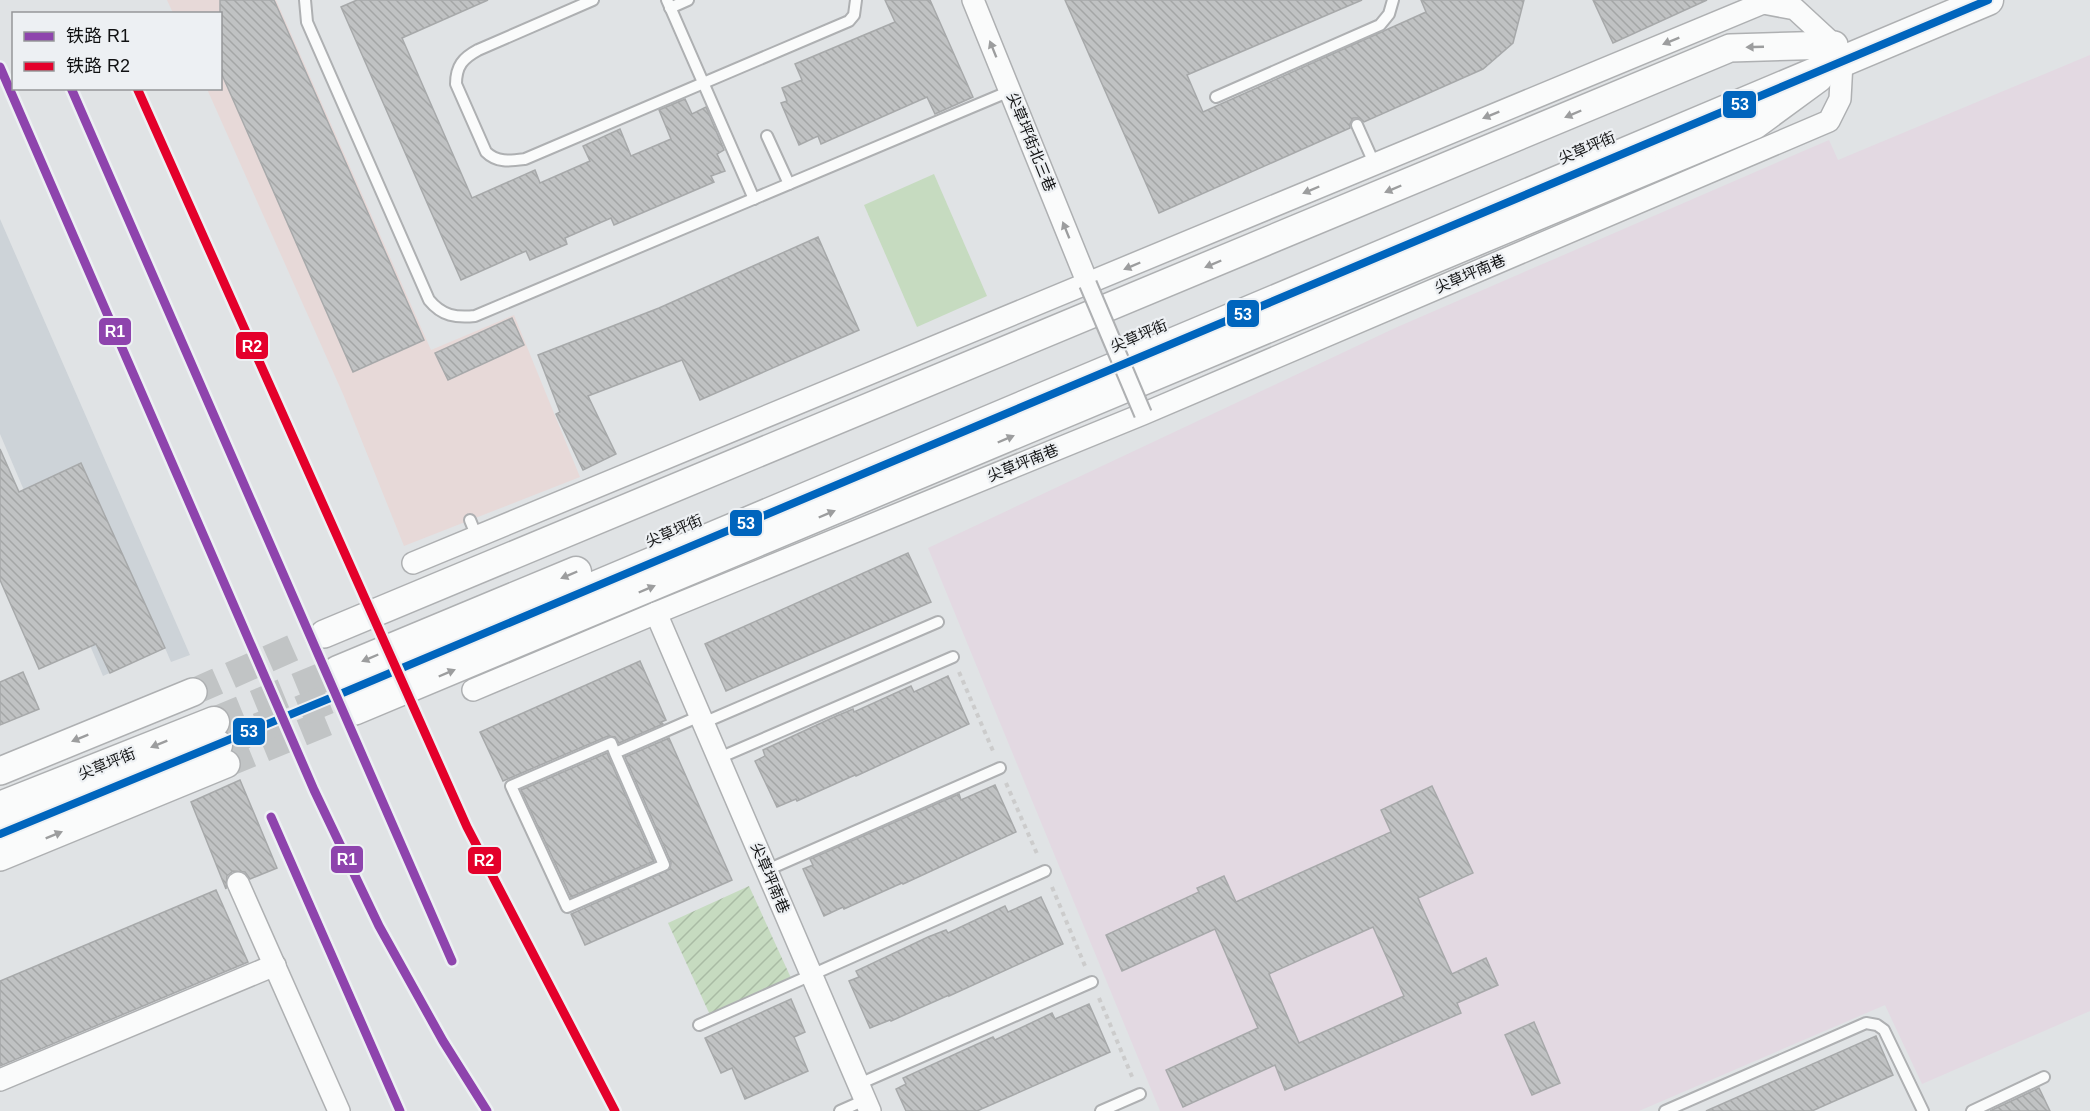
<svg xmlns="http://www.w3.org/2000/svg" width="2090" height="1111" font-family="Arial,'Noto Sans SC',sans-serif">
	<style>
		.commercial { fill: #e7d9d8 }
		.education { fill: #e3d9e2 }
		.built { fill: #cdd3d8 }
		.grass { fill: #c6dbc0 }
		.garden { fill: url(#garden-furrows) }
		.building { fill: url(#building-back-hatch); stroke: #a7a9aa; stroke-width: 1.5; fill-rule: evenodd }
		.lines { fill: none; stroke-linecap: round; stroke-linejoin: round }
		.tertiary-tunnel { stroke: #c1c4c5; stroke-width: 27; stroke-dasharray: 27 14; stroke-linecap: butt }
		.secondary-tunnel { stroke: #c1c4c5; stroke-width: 30; stroke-dasharray: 30 15; stroke-linecap: butt }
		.service-casing { stroke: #aeb0b2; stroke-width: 14 }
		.minor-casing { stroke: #aeb0b2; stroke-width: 24 }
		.tertiary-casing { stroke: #aeb0b2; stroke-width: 30 }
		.secondary-casing { stroke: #aeb0b2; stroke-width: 33 }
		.path { stroke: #ccc; stroke-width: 4; stroke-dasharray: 4.5 4.5; stroke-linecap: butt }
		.service { stroke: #fafbfb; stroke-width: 10 }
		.minor { stroke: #fafbfb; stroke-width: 21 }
		.tertiary { stroke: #fafbfb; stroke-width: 27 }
		.secondary { stroke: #fafbfb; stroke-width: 30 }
		.pedestrian-bridge-casing { stroke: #aeb0b2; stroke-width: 20; stroke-linecap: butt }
		.pedestrian-bridge { stroke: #fafbfb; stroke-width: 16 }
		.bus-1-casing { stroke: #edf0f3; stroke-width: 12 }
		.bus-1 { stroke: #0065bd; stroke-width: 8 }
		.rail-1-casing { stroke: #edf0f3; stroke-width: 14 }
		.rail-2-casing { stroke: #edf0f3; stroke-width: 14 }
		.rail-1 { stroke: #8e44ad; stroke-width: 9 }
		.rail-2 { stroke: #e4002b; stroke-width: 9 }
		.oneway { fill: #9c9d9e }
		.labels { text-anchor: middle; stroke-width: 4.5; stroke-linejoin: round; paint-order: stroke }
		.street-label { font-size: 15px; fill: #101112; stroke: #edf0f3 }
		.line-badge { stroke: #edf0f3; stroke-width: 2 }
		.badge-label { font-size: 16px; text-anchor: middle; font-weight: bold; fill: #fff }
	</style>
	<defs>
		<pattern id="garden-furrows" width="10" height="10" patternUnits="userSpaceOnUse" patternTransform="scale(1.5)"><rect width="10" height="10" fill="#c6dbc0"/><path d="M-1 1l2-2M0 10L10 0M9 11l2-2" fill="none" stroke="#a9bba4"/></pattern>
		<pattern id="building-back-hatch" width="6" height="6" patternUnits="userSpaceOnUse" patternTransform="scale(1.5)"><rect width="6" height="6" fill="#c0c2c3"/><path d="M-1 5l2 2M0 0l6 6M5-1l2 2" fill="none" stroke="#a4a6a6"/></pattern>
	</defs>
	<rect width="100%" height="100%" fill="#e0e3e5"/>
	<polygon class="commercial" points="167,0 276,0 431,350 514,315 580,477 404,546 343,394 207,89 220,88 220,14 173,13"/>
	<polygon class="education" points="2090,55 2090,1011 1922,1084 1885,1005 1639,1111 1160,1111 928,548 1395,328 1829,140 1838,160"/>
	<polygon class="built" points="0,219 190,655 171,662 165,648 103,676 0,434"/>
	<polygon class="grass" points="934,174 987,296 917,327 864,205"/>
	<polygon class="garden" points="749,886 791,978 710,1015 668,923"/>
	<g class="building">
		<polygon points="220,0 274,0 424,340 353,372 220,70"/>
		<polygon points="357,0 488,0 402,38 472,198 535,170 540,183 590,161 583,146 620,129 631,156 671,139 659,110 685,99 692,114 706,107 724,150 717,154 725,171 711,176 714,182 614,225 611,218 565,238 567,244 530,260 526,251 461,280 341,7"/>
		<polygon points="885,0 930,0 973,97 935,114 927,97 821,144 818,136 799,145 781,103 787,101 782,88 802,80 795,64 895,22"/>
		<polygon points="1065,0 1362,0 1187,75 1203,112 1426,12 1421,0 1524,0 1513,43 1483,69 1364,122 1358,118 1353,118 1350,124 1350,128 1159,213"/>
		<polygon points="1593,0 1707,0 1613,43"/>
		<polygon points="818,237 859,330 700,400 682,360 588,396 616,454 583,470 556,414 560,412 538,355 659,308"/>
		<polygon points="512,318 524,345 448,380 435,353"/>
		<polygon points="0,449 19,492 81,463 165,648 110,673 96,644 39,669 0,580"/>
		<polygon points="908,553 931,602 726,691 705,644"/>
		<polygon points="640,661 666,720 661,722 663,724 619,743 615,737 608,736 503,781 480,732"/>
		<polygon points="23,672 39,709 0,725 0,682"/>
		<polygon points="948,676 969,724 856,776 855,775 797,801 796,799 777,807 755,761 765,756 763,750 834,717 853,709 854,712 911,686 914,692"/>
		<polygon points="669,738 732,880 585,945 571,914 670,869 671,862 625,757"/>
		<polygon points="607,753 654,861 571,897 521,790"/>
		<polygon points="240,780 277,868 250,879 245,872 233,871 227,876 226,889 191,802"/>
		<polygon points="995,785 1016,832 903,884 902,883 844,909 843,907 824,916 803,869 813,865 810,859 959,794 961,800"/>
		<path d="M1432,786L1473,873L1418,898L1452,974L1486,958L1498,985L1457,1003L1461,1013L1285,1090L1275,1065L1183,1107L1166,1070L1258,1028L1215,929L1122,971L1106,935L1199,892L1197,888L1224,876L1236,902L1391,832L1381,810ZM1373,927L1404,996L1299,1043L1269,974Z"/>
		<polygon points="216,890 248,962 0,1066 0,981"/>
		<polygon points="1041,897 1063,944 949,996 949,995 891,1021 890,1020 870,1028 849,981 859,977 856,971 928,937 946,930 948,933 1005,906 1008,912"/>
		<polygon points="791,999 805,1032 794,1037 808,1071 745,1099 732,1068 721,1073 705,1038"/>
		<polygon points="1089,1004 1110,1052 977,1111 906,1111 896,1089 906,1084 903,1078 962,1051 993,1037 995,1040 1052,1013 1055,1019"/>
		<polygon points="1534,1022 1560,1083 1532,1095 1505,1035"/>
		<polygon points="1876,1036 1893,1075 1812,1111 1706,1111"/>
		<polygon points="2039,1088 2050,1111 1990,1111"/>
	</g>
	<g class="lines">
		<g class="tertiary-tunnel">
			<polyline points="193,692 324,634"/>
			<polyline points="226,764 355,711"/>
		</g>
		<g class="secondary-tunnel">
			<polyline points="214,722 338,671"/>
			<polyline points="217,745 345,692"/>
		</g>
		<g class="service-casing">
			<g id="service">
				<path d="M305,0L307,22L429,300C442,316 456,318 475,316L1010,91"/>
				<path d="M593,0L478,50C463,58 456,66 456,84L486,152C497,163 510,161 525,159L849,21L854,15L856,0"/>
				<polyline points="667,0 754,199"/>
				<polyline points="670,8 688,0"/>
				<polyline points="1216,97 1380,25 1389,14 1393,0"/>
				<polyline points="1357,125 1374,163"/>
				<polyline points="767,136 789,184"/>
				<polyline points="470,520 477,537"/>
				<polyline points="703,723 938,622"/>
				<polyline points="615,753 664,865 567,907 511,786 611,743 615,753 700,716"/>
				<polyline points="719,758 953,657"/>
				<polyline points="767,870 1000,768"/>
				<polyline points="699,1025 1045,871"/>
				<polyline points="859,1084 1092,982"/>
				<polyline points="840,1111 865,1100"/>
				<polyline points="1101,1111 1140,1094"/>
				<polyline points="1665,1111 1866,1023 1877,1025 1884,1030 1923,1111"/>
				<polyline points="1972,1111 2044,1077"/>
			</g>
		</g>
		<g class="minor-casing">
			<g id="minor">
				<polyline points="973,0 1088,284"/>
				<polyline points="413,563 1763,3 1795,9 1834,45"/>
				<polyline points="473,690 656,613"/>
				<polyline points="238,883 339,1111"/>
				<polyline points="0,1080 275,965"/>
				<polyline points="870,1111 656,613 1143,414 1829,121 1840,99 1842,62"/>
			</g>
		</g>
		<g class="tertiary-casing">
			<g id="tertiary">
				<polyline points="324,634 1730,48 1834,45"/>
				<polyline points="355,711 1755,125 1819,78"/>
				<polyline points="0,771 193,692"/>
				<polyline points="0,857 226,764"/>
			</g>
		</g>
		<g class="secondary-casing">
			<g id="secondary">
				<polyline points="338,671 576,572"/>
				<polyline points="345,692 1988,0"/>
				<polyline points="0,807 214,722"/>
				<polyline points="0,834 217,745"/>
			</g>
		</g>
		<g class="path">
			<polyline points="959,672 993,751"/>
			<polyline points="1006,783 1038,856"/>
			<polyline points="1052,887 1085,966"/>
			<polyline points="1099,998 1133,1079"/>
		</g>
		<use href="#service" class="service"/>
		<use href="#minor" class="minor"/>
		<use href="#tertiary" class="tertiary"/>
		<use href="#secondary" class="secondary"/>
		<g class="pedestrian-bridge-casing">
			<polyline id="pedestrian-bridge" points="1088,284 1143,414"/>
		</g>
		<use href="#pedestrian-bridge" class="pedestrian-bridge"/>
		<g class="bus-1-casing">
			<polyline id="bus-1" points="0,834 345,692 1988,0"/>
		</g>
		<use href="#bus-1" class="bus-1"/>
		<g class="rail-1-casing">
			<g id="rail-1">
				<polyline points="0,67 314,790 379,926 443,1041 487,1111"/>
				<polyline points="71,88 452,961"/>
				<polyline points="271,817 400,1111"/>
			</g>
		</g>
		<g class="rail-2-casing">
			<polyline id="rail-2" points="137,88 467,827 615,1111"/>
		</g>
		<use href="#rail-1" class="rail-1"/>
		<use href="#rail-2" class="rail-2"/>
	</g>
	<defs><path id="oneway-solid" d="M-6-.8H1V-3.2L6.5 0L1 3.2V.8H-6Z" transform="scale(1.5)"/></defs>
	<g class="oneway">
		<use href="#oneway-solid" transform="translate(1671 41) rotate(158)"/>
		<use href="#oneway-solid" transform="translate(1755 47) rotate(178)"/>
		<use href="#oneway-solid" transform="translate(993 49) rotate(-112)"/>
		<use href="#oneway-solid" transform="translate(1573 114) rotate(157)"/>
		<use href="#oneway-solid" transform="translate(1491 115) rotate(158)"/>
		<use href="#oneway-solid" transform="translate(1393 189) rotate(157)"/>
		<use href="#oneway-solid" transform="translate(1311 190) rotate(157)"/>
		<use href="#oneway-solid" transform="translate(1066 230) rotate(-112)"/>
		<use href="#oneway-solid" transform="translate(1213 264) rotate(157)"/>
		<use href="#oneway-solid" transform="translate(1132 266) rotate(157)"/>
		<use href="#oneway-solid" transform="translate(1006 439) rotate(-23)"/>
		<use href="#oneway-solid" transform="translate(827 514) rotate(-23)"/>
		<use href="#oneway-solid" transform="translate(569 575) rotate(157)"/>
		<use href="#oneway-solid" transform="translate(647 589) rotate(-23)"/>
		<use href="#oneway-solid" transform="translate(370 658) rotate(157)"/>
		<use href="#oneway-solid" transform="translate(447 673) rotate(-23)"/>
		<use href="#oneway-solid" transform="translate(80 738) rotate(158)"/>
		<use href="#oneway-solid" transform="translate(159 744) rotate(158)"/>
		<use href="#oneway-solid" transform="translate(54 835) rotate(-22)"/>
	</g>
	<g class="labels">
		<g class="street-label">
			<text transform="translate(1031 142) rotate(68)" y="5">尖草坪街北三巷</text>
			<text transform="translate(1587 148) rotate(-23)" y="5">尖草坪街</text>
			<text transform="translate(1470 274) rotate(-23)" y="5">尖草坪南巷</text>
			<text transform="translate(1139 336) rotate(-23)" y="5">尖草坪街</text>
			<text transform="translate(1023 463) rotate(-22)" y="5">尖草坪南巷</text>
			<text transform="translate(674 531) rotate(-23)" y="5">尖草坪街</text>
			<text transform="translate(107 764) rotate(-22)" y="5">尖草坪街</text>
			<text transform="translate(770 878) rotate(67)" y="5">尖草坪南巷</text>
		</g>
	</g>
	<g class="line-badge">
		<rect x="1722" y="90" width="35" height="29" rx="6" fill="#0065bd"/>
		<rect x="1226" y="299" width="34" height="29" rx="6" fill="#0065bd"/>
		<rect x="98" y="317" width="34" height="29" rx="6" fill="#8e44ad"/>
		<rect x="235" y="331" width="34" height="29" rx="6" fill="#e4002b"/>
		<rect x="729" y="509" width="34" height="28" rx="6" fill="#0065bd"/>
		<rect x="232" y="717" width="34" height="29" rx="6" fill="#0065bd"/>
		<rect x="330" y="845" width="34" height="29" rx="6" fill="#8e44ad"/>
		<rect x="467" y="846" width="35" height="29" rx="6" fill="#e4002b"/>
	</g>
	<g class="badge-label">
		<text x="1740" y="110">53</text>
		<text x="1243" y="320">53</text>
		<text x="115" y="337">R1</text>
		<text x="252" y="352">R2</text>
		<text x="746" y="529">53</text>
		<text x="249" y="737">53</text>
		<text x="347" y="865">R1</text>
		<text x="484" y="866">R2</text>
	</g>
	<rect x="12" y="12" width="210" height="78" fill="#edf0f3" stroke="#959799" stroke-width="1.5"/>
	<rect x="24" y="32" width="30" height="9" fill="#8e44ad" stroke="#959799" stroke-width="1.5"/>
	<text x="66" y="42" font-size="18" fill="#101112">铁路 R1</text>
	<rect x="24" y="62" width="30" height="9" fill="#e4002b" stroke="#959799" stroke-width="1.5"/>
	<text x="66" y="72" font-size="18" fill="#101112">铁路 R2</text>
</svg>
